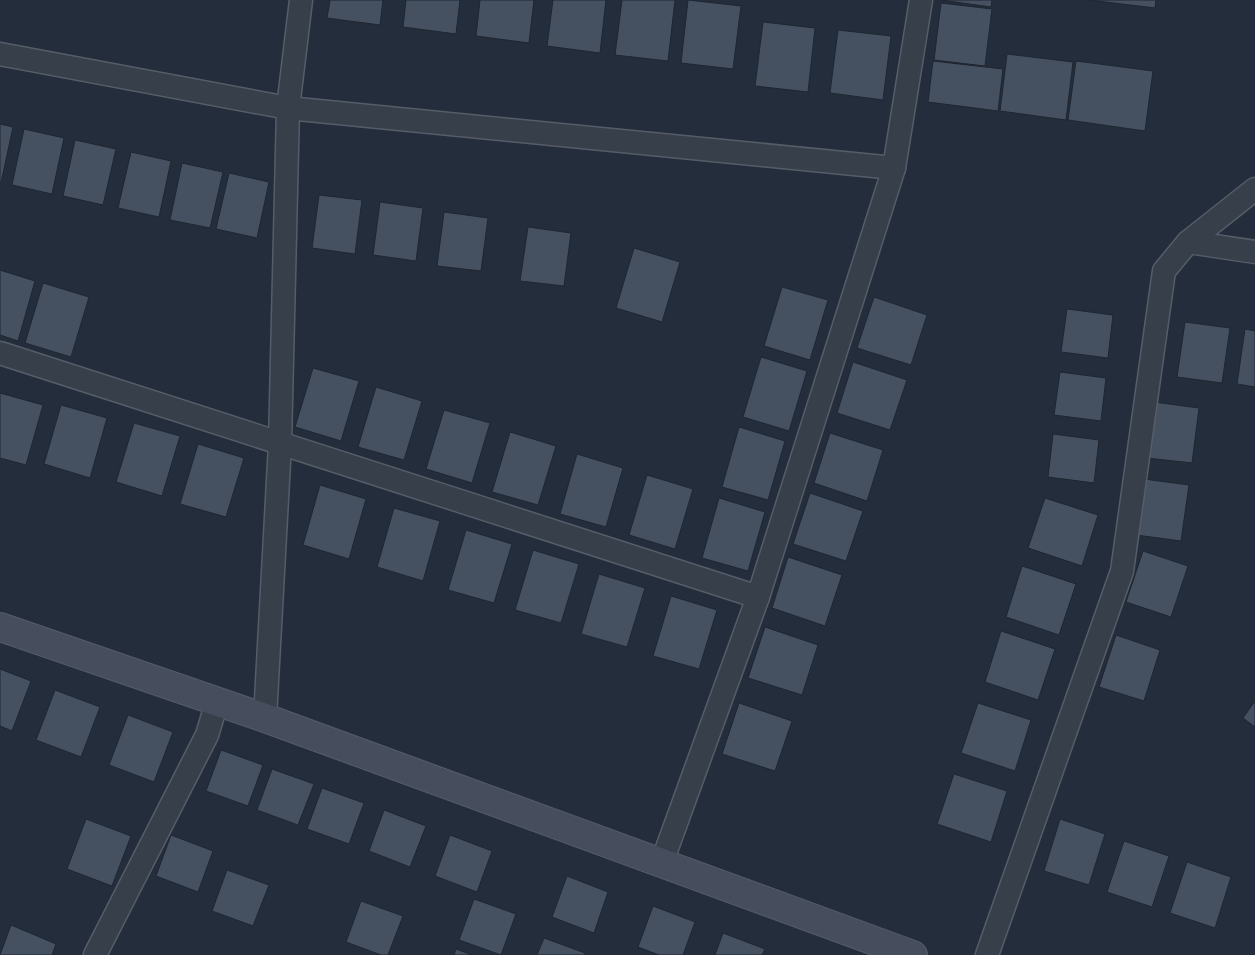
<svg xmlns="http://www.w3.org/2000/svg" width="1255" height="955" font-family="'Alegreya Sans',sans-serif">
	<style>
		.building { fill: #455060; stroke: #1f2632 }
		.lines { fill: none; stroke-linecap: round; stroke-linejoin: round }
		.street-casing { stroke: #565d69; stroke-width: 25 }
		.secondary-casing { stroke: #565d69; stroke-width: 30 }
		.street { stroke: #373f4b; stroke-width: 22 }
		.secondary { stroke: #464e5e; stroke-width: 28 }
	</style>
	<rect width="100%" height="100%" fill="#242d3b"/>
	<g class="building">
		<polygon points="330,0 383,0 380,25 327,18"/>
		<polygon points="406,0 460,0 456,34 403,27"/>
		<polygon points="480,0 534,0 529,43 476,36"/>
		<polygon points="553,0 606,0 600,53 547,46"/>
		<polygon points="622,0 675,0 668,61 615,55"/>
		<polygon points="688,0 741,6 733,69 681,63"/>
		<polygon points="941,0 992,0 991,7"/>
		<polygon points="1089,0 1156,0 1155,8"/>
		<polygon points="941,3 992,9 985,66 934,60"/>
		<polygon points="763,22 815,28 808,92 755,86"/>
		<polygon points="838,30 891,36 883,100 830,93"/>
		<polygon points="1007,54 1073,62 1066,120 1000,111"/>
		<polygon points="933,61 1003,69 998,111 928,102"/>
		<polygon points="1076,61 1153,71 1145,131 1068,120"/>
		<polygon points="0,124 13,127 1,183 0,183"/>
		<polygon points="24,129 64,138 52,194 12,185"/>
		<polygon points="75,140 116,149 103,205 63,196"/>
		<polygon points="131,152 171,161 159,217 118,208"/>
		<polygon points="182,163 223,172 210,228 170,220"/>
		<polygon points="229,173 269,182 257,238 216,229"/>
		<polygon points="319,195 362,200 355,254 312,248"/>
		<polygon points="380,202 423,208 416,261 373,255"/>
		<polygon points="444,212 488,218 481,271 437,266"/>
		<polygon points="528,227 571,233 564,286 520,281"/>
		<polygon points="634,248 680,262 662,322 616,308"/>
		<polygon points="0,270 35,281 18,341 0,335"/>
		<polygon points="43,283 89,297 71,357 25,343"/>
		<polygon points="782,287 828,300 810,360 764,346"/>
		<polygon points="874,297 927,315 911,365 857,348"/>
		<polygon points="1067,309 1113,315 1108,358 1061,352"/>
		<polygon points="1185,322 1230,328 1222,383 1177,377"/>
		<polygon points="1245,329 1255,331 1255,387 1237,384"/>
		<polygon points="761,357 807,371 789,431 743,417"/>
		<polygon points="853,362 907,380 890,430 837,413"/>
		<polygon points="313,368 359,381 341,441 295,427"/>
		<polygon points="1060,372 1106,378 1101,421 1054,415"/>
		<polygon points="376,387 422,401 404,460 358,447"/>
		<polygon points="0,393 43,405 26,465 0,458"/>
		<polygon points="1154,402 1199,408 1192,463 1147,458"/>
		<polygon points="61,405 107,418 90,478 44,464"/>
		<polygon points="444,410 490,423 472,483 426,469"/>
		<polygon points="134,423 180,436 162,496 116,482"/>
		<polygon points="739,427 785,441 768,500 722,487"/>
		<polygon points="510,432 556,446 538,505 492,492"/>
		<polygon points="830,433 883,450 867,501 814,483"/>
		<polygon points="1053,434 1099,440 1094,483 1048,477"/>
		<polygon points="198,444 244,458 226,517 180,504"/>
		<polygon points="577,454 623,468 606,527 560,514"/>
		<polygon points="647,475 693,489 675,549 629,535"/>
		<polygon points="1144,479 1189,485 1181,541 1136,535"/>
		<polygon points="320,485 366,499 349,559 303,545"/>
		<polygon points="810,493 863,511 846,561 793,544"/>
		<polygon points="719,498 765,512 748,571 702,558"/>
		<polygon points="1045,498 1098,515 1082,566 1028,548"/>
		<polygon points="394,508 440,521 423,581 377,567"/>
		<polygon points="466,530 512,544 494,603 448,590"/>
		<polygon points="533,550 579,564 561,623 515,610"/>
		<polygon points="1143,551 1188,566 1171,617 1126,602"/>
		<polygon points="788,557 842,575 825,626 772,608"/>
		<polygon points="1022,566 1076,584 1059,635 1006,617"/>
		<polygon points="599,574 645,588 627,647 581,634"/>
		<polygon points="671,596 717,610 699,669 653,656"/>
		<polygon points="765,627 818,645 802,695 748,678"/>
		<polygon points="1001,631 1055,649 1038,700 985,682"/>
		<polygon points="1116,635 1160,650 1144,701 1099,687"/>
		<polygon points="0,669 31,681 12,731 0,726"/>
		<polygon points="55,690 100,707 81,757 36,740"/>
		<polygon points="1255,701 1255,727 1243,718"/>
		<polygon points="739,703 792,721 775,771 722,754"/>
		<polygon points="978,703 1031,720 1015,771 961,753"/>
		<polygon points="128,715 173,732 154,782 109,765"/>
		<polygon points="221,750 263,765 248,806 206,791"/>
		<polygon points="272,769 314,784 298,825 257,810"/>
		<polygon points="954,774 1007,791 991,842 937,824"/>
		<polygon points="322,788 364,803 349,844 307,829"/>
		<polygon points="384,810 426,826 410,867 369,851"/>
		<polygon points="86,819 131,836 112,886 67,869"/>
		<polygon points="1060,819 1105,834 1089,885 1044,871"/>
		<polygon points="171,835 213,851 198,892 156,876"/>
		<polygon points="450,835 492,851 477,892 435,876"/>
		<polygon points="1124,841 1169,856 1152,907 1107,892"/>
		<polygon points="1187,862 1231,877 1215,928 1170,913"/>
		<polygon points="227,870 269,885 253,926 212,911"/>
		<polygon points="567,876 608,892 594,933 552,917"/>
		<polygon points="474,899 516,914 501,955 459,940"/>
		<polygon points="361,901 403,916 388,955 381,955 346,942"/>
		<polygon points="653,906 695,922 683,955 659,955 638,947"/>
		<polygon points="11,925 56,944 52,955 0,955"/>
		<polygon points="723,933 765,949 762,955 715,955"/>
		<polygon points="544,938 585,953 585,955 537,955"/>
		<polygon points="456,949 472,955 454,955"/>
	</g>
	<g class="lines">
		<g class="street-casing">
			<g id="street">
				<polyline points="0,54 288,108 894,168"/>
				<polyline points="1188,242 1255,252"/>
				<polyline points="0,353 758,597"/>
				<polyline points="265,718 280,444 288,108 301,0"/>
				<polyline points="662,862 758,597 894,168 921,0"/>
				<polyline points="95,955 207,735 217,702"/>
				<polyline points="987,955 1122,571 1164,271 1188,242 1255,189"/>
			</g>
		</g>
		<g class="secondary-casing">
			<polyline id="secondary" points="0,627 265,718 913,955"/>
		</g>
		<use href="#street" class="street"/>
		<use href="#secondary" class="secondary"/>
	</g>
</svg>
